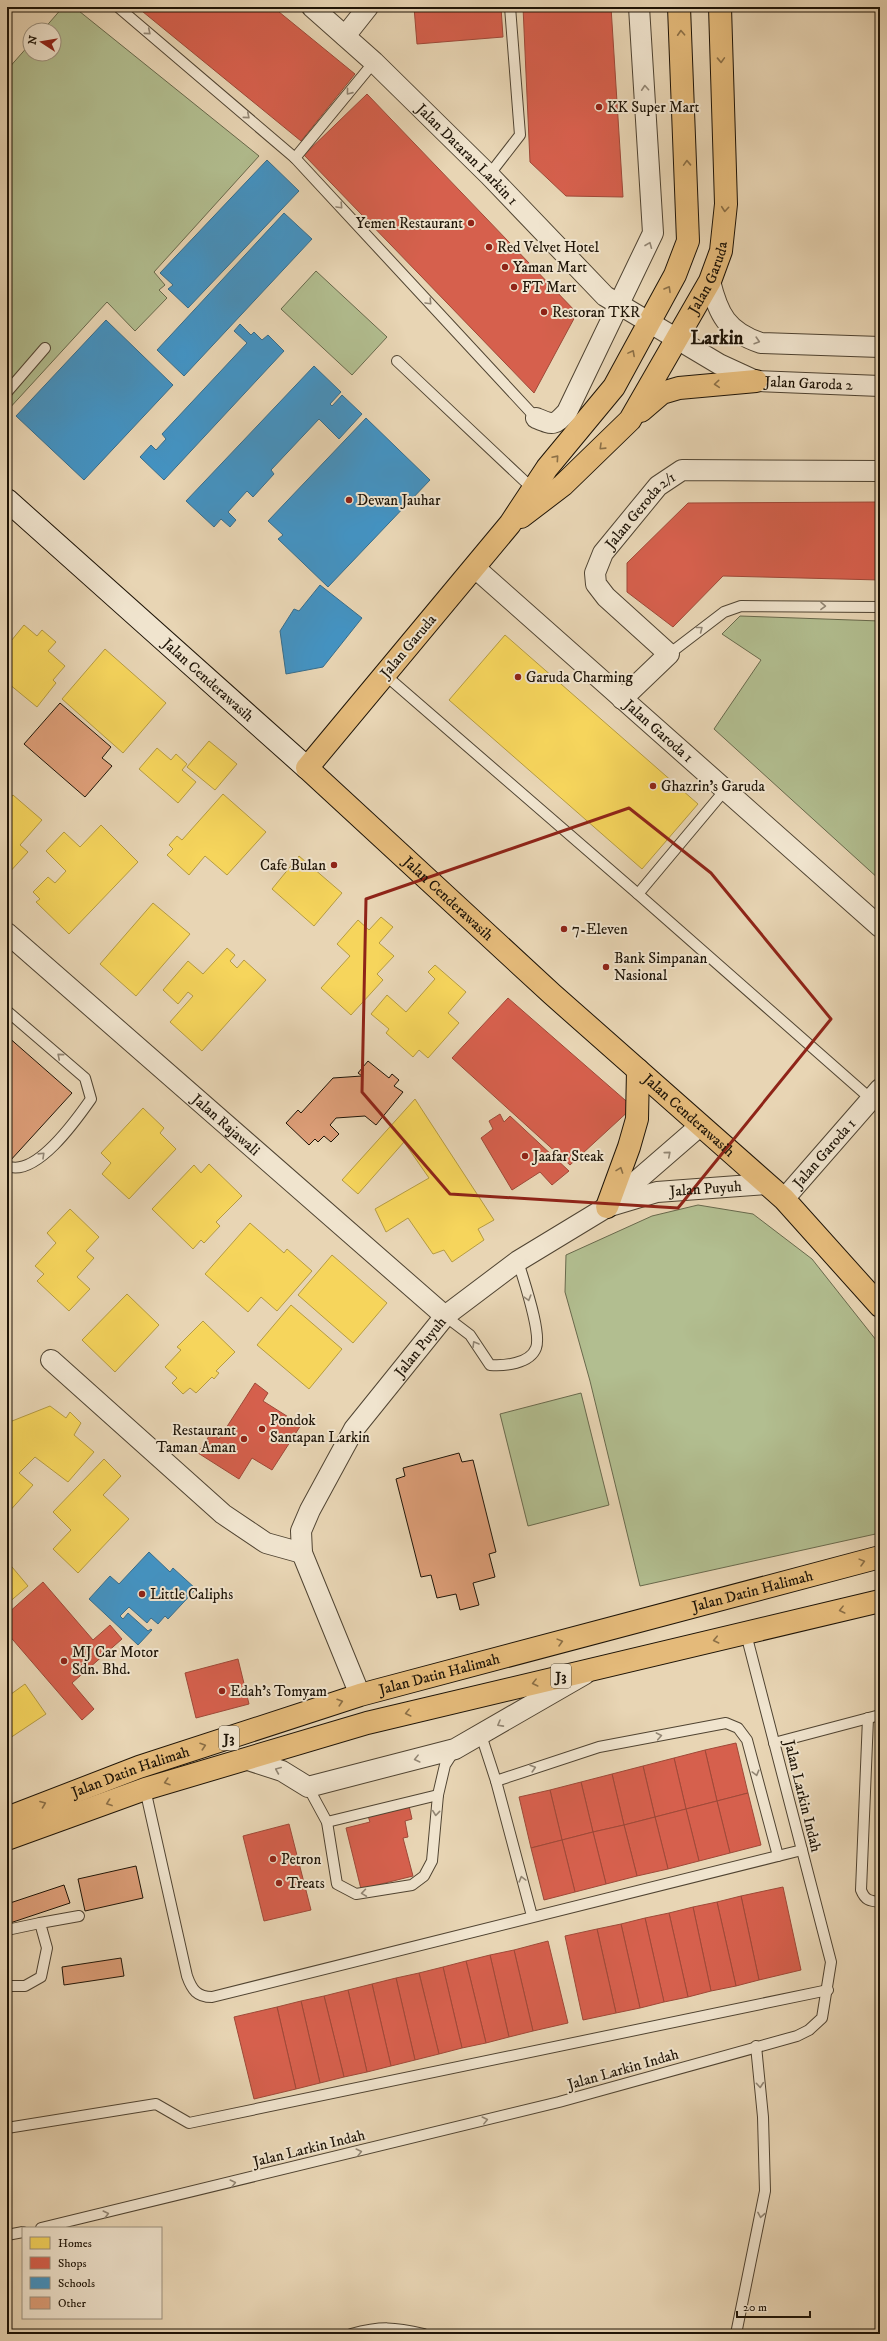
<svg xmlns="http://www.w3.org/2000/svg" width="887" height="2341" font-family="'IM FELL DW Pica',serif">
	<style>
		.green { fill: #b2be90; stroke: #68694c }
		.homes { fill: #f6d55c; stroke: #b59b42 }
		.shops { fill: #d6604d; stroke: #9f4938 }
		.schools { fill: #4393c3; stroke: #386d8b }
		.building { fill: #dd9e78; stroke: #1e1407 }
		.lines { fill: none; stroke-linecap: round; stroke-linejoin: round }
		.lane-casing { stroke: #504432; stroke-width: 12 }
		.street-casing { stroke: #504432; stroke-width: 22 }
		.secondary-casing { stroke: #1e1407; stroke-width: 24 }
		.primary-casing { stroke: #1e1407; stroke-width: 24 }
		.lane { stroke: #f0e4ce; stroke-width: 10 }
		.street { stroke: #f0e4ce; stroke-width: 20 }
		.secondary { stroke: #f0e4ce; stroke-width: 22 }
		.primary { stroke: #e4ba7a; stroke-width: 22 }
		.oneway { stroke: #928674 }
		.oneway2 { stroke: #8b6f46 }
		.marked { fill: none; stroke: #8f2418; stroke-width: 3; stroke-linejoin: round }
		.poi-dot { fill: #8f2418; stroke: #f0e4ce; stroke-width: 1.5 }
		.labels { text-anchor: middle; stroke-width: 4; stroke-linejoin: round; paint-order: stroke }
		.shield { fill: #f0e4ce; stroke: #5d5243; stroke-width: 1 }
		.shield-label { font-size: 14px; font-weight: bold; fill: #1e1407 }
		.poi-label { font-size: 15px; fill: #1e1407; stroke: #f0e4ce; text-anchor: start }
		.street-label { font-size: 15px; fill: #1e1407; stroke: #f0e4ce }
		.district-label { font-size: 19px; font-weight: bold; fill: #1e1407; stroke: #f0e4ce }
	</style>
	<rect width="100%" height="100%" fill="#e8d5b4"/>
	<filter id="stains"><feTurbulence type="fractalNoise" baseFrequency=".005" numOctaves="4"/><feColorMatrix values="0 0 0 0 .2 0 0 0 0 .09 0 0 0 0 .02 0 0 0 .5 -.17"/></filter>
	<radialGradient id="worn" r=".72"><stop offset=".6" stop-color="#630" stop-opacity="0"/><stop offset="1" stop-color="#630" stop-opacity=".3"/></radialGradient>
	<g class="green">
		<polygon points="63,7 74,7 259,156 154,272 165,285 159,290 167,298 135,331 107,302 7,411 7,70 30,44 30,54 54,54 54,30 43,30"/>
		<polygon points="316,271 387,337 352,375 281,309"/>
		<polygon points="740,616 880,621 880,880 714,729 761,660 722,634"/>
		<polygon points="698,1205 753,1214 812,1259 880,1345 880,1533 640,1586 590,1381 565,1292 566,1255 652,1216"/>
		<polygon points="581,1393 609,1505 528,1526 500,1414"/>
	</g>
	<g class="homes">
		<polygon points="24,625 37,636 42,630 56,642 48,651 65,666 53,680 56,683 37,707 9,684 7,686 7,646"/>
		<polygon points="505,635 698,804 642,869 449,700"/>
		<polygon points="105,649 166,703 123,753 62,699"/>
		<polygon points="209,741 237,764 215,790 187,767"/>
		<polygon points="157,748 171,760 176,754 187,764 182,770 196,782 178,803 139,769"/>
		<polygon points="223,794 266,832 227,875 205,856 189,875 167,855 173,849 169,845 177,836 182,840"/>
		<polygon points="13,795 42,820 20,845 28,852 7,875 7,802"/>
		<polygon points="101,825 138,862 69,934 36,902 40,899 33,892 48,877 55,883 66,871 46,851 64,832 80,847"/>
		<polygon points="299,856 342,893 314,926 272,889"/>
		<polygon points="153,903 190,934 136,996 100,964"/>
		<polygon points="381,917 393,927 379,943 394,956 377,974 383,980 351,1015 321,988 350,956 337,944 358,920 369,930"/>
		<polygon points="227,948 235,955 230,961 237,968 244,960 266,980 202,1051 170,1022 193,996 188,992 178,1004 163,990 188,961 203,974"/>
		<polygon points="435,965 466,992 448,1013 459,1023 428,1058 419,1050 413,1057 386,1033 389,1029 371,1014 387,995 406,1012 435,979 428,972"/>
		<polygon points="415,1099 494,1220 478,1229 484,1240 452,1262 444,1250 433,1254 408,1218 386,1232 375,1209 429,1178 404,1142 358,1194 342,1180"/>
		<polygon points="143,1108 164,1128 160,1133 176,1149 129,1199 102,1174 111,1163 101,1153"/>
		<polygon points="209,1164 242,1196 216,1222 220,1226 204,1243 201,1240 193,1249 152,1209 194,1165 201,1173"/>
		<polygon points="70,1209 99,1237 86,1251 94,1258 77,1277 90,1289 69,1311 37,1281 44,1274 35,1266 56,1243 47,1233"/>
		<polygon points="250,1223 284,1253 287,1249 312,1271 277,1311 261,1297 248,1312 205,1274"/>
		<polygon points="332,1255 387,1303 353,1343 298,1295"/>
		<polygon points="127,1294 159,1325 115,1372 82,1340"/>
		<polygon points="291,1305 342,1349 309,1389 257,1345"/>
		<polygon points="203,1321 235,1352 216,1371 219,1373 214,1379 212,1377 196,1393 190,1388 183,1394 172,1383 177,1378 165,1367 181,1350 177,1347"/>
		<polygon points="50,1406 66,1418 70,1412 81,1423 74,1435 94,1452 68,1482 35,1457 19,1473 33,1485 7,1514 7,1423"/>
		<polygon points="104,1459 121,1476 103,1495 129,1519 78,1573 53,1549 71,1530 53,1512"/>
		<polygon points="7,1561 28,1586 7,1604"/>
		<polygon points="25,1684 46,1714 7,1740 7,1697"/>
	</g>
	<g class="shops">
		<polygon points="137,7 273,7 355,74 301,141"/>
		<polygon points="414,7 501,7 503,37 417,44"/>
		<polygon points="523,7 611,7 623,197 566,196 530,162"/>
		<polygon points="367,94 577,313 534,393 304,155"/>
		<polygon points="880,502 880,580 723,576 673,627 627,592 627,563 688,503"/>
		<polygon points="508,998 633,1107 570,1165 452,1058"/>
		<polygon points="500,1114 504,1122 510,1116 569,1171 552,1185 540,1172 512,1190 481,1138 493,1129 489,1121"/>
		<polygon points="255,1383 268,1393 263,1401 301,1425 272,1470 252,1458 239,1479 198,1453 211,1433 219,1439"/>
		<polygon points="43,1582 93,1640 110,1625 122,1639 72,1683 94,1709 82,1720 7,1633 7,1614"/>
		<polygon points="238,1659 249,1704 196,1718 185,1673"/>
		<polygon points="736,1743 748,1793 717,1801 705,1750"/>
		<polygon points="705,1750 717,1801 686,1809 674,1758"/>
		<polygon points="674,1758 686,1809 655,1817 643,1766"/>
		<polygon points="643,1766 655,1817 624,1825 612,1774"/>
		<polygon points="612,1774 624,1825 593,1832 581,1782"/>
		<polygon points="581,1782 593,1832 562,1840 550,1790"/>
		<polygon points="550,1790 562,1840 531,1848 519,1797"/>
		<polygon points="748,1793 761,1845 730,1853 717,1801"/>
		<polygon points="717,1801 730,1853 699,1861 686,1809"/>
		<polygon points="409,1806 412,1819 405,1821 408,1837 403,1838 413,1876 361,1889 346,1828 370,1822 368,1816"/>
		<polygon points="686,1809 699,1861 668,1869 655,1817"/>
		<polygon points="655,1817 668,1869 637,1876 624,1825"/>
		<polygon points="289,1824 311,1910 264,1921 243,1836"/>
		<polygon points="624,1825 637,1876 606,1884 593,1832"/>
		<polygon points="593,1832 606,1884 575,1892 562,1840"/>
		<polygon points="562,1840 575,1892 544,1900 531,1848"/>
		<polygon points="783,1887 801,1970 759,1980 741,1896"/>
		<polygon points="741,1896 759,1980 736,1986 717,1902"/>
		<polygon points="717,1902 736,1986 711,1991 693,1907"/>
		<polygon points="693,1907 711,1991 688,1997 669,1913"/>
		<polygon points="669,1913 688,1997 664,2002 645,1918"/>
		<polygon points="645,1918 664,2002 640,2008 621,1924"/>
		<polygon points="621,1924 640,2008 616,2013 597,1929"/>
		<polygon points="597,1929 616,2013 583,2020 565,1936"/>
		<polygon points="548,1941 568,2023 533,2031 514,1950"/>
		<polygon points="514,1950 533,2031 509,2037 490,1955"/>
		<polygon points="490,1955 509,2037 486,2043 466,1961"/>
		<polygon points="466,1961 486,2043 462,2048 443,1967"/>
		<polygon points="443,1967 462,2048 439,2054 419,1973"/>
		<polygon points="419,1973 439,2054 415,2060 396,1978"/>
		<polygon points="396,1978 415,2060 391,2066 372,1984"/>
		<polygon points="372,1984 391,2066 367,2072 348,1990"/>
		<polygon points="348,1990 367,2072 344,2077 324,1996"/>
		<polygon points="324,1996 344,2077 320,2083 301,2001"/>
		<polygon points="301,2001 320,2083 296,2089 277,2007"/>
		<polygon points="277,2007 296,2089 254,2099 234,2017"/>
	</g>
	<g class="schools">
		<polygon points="267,160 299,191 188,308 168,289 173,285 160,273"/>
		<polygon points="284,213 312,239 184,376 157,350"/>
		<polygon points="106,320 173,385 84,480 16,416"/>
		<polygon points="240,324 251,335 254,332 262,340 268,335 284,351 164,480 140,457 151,445 156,450 166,439 162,434 247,343 234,331"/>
		<polygon points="314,366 341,392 330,404 332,406 342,395 362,414 339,439 319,419 271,470 274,474 253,497 247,491 228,512 236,520 230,527 221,519 214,527 186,501"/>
		<polygon points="366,418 430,480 328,587 278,539 283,535 268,521"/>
		<polygon points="320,585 362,618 323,667 286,674 280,631 294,609 299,611"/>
		<polygon points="149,1552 170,1572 173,1568 196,1589 168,1619 165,1616 158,1624 151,1618 147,1623 129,1607 120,1616 123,1619 128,1613 148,1631 151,1629 152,1630 138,1645 89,1599 110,1576 119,1584"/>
	</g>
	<g class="building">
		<polygon points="60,703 111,747 102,758 112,766 85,797 24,744"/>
		<polygon points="7,1036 72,1093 9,1162 7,1160"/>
		<polygon points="368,1061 389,1078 392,1074 399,1080 394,1086 403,1092 376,1125 365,1116 336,1118 330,1125 339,1134 331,1142 324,1136 318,1142 315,1139 309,1145 286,1123 298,1110 301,1113 333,1078 362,1076 358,1073"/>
		<polygon points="459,1453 462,1462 473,1460 496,1552 489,1554 495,1577 473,1583 479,1605 460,1610 456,1594 437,1598 431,1575 421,1577 396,1479 405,1476 403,1468"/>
		<polygon points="136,1866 143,1898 85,1911 78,1879"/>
		<polygon points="64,1885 70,1903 7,1924 7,1904"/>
		<polygon points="121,1958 124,1976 64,1985 62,1967"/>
	</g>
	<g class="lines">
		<g class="lane-casing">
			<g id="lane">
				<polyline points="118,7 295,158 536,418"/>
				<polyline points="295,158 374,62"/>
				<polyline points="489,175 520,135 510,7"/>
				<polyline points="397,361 534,490"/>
				<polyline points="7,392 45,348"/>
				<polyline points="669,654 724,612 741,606 880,607"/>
				<polyline points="384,674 638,894 880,1107"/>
				<polyline points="638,894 725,790"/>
				<path d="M7,1011L85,1078L91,1099C77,1119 36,1178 7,1166"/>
				<path d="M445,1316L470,1335L490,1365C504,1366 530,1364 536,1348C542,1332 523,1279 518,1261"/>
				<path d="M868,1718L861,1890C865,1900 869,1901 880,1902"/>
				<polyline points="481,1735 496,1781 532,1916"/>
				<polyline points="774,1743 880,1715"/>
				<polyline points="496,1781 599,1747 726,1723 738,1728 747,1740 778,1856"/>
				<polyline points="308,1787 327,1822 337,1884 356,1894 412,1885 424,1876 432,1861 438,1795 445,1765 454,1751"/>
				<path d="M145,1789L187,1976C192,1990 197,1997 212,1997L802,1850"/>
				<polyline points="327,1822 438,1795"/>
				<polyline points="7,1930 40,1923"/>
				<polyline points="7,1986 25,1986 41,1977 47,1948 40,1923 79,1916"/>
				<polyline points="7,2128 156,2104 189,2123 828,1990"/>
				<polyline points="41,2228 559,2102 797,2036 809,2030 822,2018 831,1962 746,1634"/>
				<polyline points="7,2235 23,2232"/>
				<path d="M351,2334C381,2326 394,2327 424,2334"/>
				<polyline points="736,2334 765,2191 763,2117 756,2046"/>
			</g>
		</g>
		<g class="street-casing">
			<g id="street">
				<path id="s1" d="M312,7L374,62L489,175L605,296L719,364L756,381L880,386"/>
				<polyline points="345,36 368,7"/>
				<path d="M710,281C718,314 727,332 761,343L880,347"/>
				<path d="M536,418C553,425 554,426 567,412L653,233L639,7"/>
				<path id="s2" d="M474,567L880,927"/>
				<path id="s3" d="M622,699L669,654L606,597L596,584L595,573L603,553L658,486L682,470L880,471"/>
				<path id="s4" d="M7,933L445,1316"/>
				<path id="s5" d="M784,1199L880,1089"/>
				<polyline points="611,1203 701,1125"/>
				<polyline points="51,1360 223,1514 266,1543 302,1553"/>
				<path id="s6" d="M360,1695L302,1553L301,1531L310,1510L354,1429L445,1316L518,1261L607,1207L657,1192L766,1184"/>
				<polyline points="245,1759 282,1771 308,1787 455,1749 585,1674"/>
			</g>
		</g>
		<g class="secondary-casing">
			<g id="secondary">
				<path id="s7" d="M7,500L307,768"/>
			</g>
		</g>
		<g class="primary-casing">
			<g id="primary">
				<path id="s8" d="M679,7L688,241L675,275L614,387L547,468L510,524L307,768L552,994L784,1199L880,1306"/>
				<polyline points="641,411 662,393 679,388 756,381"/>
				<path id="s9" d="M521,517L563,485L630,420L710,281L721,251L726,204L720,7"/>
				<polyline points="607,1207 629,1147 637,1119 638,1070"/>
				<path id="s10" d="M7,1818L139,1767L360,1695L880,1557"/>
				<polyline points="7,1839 145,1789 367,1723 880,1601"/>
			</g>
		</g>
		<use href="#lane" class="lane"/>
		<use href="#street" class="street"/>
		<use href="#secondary" class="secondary"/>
		<use href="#primary" class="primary"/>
	</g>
	<defs><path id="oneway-chevron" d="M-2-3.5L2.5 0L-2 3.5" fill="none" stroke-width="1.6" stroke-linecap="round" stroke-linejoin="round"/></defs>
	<g class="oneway">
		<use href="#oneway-chevron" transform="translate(148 32) rotate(40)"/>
		<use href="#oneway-chevron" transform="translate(645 88) rotate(-94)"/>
		<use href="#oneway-chevron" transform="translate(349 92) rotate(129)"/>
		<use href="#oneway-chevron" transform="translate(247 116) rotate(40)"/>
		<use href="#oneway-chevron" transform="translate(340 206) rotate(47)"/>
		<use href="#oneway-chevron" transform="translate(649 245) rotate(-68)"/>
		<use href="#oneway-chevron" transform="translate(429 302) rotate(47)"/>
		<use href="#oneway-chevron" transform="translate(757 341) rotate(17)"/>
		<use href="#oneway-chevron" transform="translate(823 606) rotate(1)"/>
		<use href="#oneway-chevron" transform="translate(700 629) rotate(-38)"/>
		<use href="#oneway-chevron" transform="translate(60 1056) rotate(-140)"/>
		<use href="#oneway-chevron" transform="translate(668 1154) rotate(-41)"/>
		<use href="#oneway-chevron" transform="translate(42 1155) rotate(-44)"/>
		<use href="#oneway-chevron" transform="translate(528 1298) rotate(74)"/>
		<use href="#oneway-chevron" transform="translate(475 1344) rotate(-121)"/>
		<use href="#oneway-chevron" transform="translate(500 1724) rotate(151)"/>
		<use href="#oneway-chevron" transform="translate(659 1736) rotate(-11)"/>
		<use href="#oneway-chevron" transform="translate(417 1759) rotate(166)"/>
		<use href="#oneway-chevron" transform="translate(533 1768) rotate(-17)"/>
		<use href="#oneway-chevron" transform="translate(278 1770) rotate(-157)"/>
		<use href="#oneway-chevron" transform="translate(756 1773) rotate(75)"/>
		<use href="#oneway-chevron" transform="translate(436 1813) rotate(96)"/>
		<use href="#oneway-chevron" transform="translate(522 1879) rotate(-105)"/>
		<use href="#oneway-chevron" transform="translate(364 1893) rotate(172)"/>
		<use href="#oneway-chevron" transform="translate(760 2085) rotate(85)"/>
		<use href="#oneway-chevron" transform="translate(485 2120) rotate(-14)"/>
		<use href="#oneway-chevron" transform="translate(359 2152) rotate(-14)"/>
		<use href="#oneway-chevron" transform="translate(233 2183) rotate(-14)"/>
		<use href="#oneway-chevron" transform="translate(106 2214) rotate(-14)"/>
		<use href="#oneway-chevron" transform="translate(761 2215) rotate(100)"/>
	</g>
	<g class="oneway2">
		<use href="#oneway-chevron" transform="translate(681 33) rotate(-93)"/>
		<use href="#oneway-chevron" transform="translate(721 60) rotate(88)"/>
		<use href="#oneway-chevron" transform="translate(687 163) rotate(-92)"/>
		<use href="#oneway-chevron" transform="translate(725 209) rotate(95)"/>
		<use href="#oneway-chevron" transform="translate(668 289) rotate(-60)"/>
		<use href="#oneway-chevron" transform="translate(632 353) rotate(-62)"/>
		<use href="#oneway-chevron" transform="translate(717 384) rotate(175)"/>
		<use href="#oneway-chevron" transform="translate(602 447) rotate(136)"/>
		<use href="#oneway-chevron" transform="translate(556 458) rotate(-49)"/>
		<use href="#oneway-chevron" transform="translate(620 1170) rotate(-70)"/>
		<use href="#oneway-chevron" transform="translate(862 1562) rotate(-15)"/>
		<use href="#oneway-chevron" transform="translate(842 1610) rotate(166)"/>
		<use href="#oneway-chevron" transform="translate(716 1640) rotate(167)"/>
		<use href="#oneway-chevron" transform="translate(560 1642) rotate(-15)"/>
		<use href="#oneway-chevron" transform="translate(535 1683) rotate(166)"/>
		<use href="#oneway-chevron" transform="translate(340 1702) rotate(-17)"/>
		<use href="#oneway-chevron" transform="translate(408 1713) rotate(166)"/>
		<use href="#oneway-chevron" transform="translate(203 1746) rotate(-18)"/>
		<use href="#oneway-chevron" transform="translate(167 1782) rotate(163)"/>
		<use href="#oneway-chevron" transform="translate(109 1803) rotate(160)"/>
		<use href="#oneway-chevron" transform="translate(43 1804) rotate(-21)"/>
	</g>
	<path class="marked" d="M629,808L711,873L831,1019L678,1208L450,1194L362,1092L366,899Z"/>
	<g class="poi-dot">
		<circle cx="599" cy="107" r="4"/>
		<circle cx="471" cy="223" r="4"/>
		<circle cx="489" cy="247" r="4"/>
		<circle cx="505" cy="267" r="4"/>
		<circle cx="514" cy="287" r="4"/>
		<circle cx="544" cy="312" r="4"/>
		<circle cx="349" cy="500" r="4"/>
		<circle cx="518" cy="677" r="4"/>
		<circle cx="653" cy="786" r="4"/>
		<circle cx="334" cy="865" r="4"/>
		<circle cx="564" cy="929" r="4"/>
		<circle cx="606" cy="967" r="4"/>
		<circle cx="525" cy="1156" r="4"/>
		<circle cx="262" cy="1429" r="4"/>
		<circle cx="244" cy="1439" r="4"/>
		<circle cx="142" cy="1594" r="4"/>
		<circle cx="64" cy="1661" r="4"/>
		<circle cx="222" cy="1691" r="4"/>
		<circle cx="273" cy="1859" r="4"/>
		<circle cx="279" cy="1883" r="4"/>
	</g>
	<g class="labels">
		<g class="shield">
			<rect x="551" y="1664" width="20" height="24" rx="3"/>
			<rect x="219" y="1726" width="20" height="24" rx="3"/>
		</g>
		<g class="shield-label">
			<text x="561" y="1681">J3</text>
			<text x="229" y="1743">J3</text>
		</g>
		<g class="poi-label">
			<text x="607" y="112">KK Super Mart</text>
			<text x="463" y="228" text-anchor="end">Yemen Restaurant</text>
			<text x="497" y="252">Red Velvet Hotel</text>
			<text x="513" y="272">Yaman Mart</text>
			<text x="522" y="292">FT Mart</text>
			<text x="552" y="317">Restoran TKR</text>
			<text x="357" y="505">Dewan Jauhar</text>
			<text x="526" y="682">Garuda Charming</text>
			<text x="661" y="791">Ghazrin's Garuda</text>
			<text x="326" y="870" text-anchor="end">Cafe Bulan</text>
			<text x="572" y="934">7-Eleven</text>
			<text x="614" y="963">Bank Simpanan<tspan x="614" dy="17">Nasional</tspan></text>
			<text x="533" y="1161">Jaafar Steak</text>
			<text x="270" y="1425">Pondok<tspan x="270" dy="17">Santapan Larkin</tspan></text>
			<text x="236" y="1435" text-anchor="end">Restaurant<tspan x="236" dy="17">Taman Aman</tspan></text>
			<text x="150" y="1599">Little Caliphs</text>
			<text x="72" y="1657">MJ Car Motor<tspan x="72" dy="17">Sdn. Bhd.</tspan></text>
			<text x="230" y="1696">Edah’s Tomyam</text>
			<text x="281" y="1864">Petron</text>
			<text x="287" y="1888">Treats</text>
		</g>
		<g class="street-label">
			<text dy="5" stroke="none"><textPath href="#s1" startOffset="214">Jalan Dataran Larkin 1</textPath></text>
			<text dy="5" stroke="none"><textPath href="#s9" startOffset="309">Jalan Garuda</textPath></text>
			<text dy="5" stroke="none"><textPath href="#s1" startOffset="638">Jalan Garoda 2</textPath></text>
			<text dy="5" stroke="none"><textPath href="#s3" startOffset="256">Jalan Geroda 2/1</textPath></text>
			<text transform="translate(408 646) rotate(-50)" y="5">Jalan Garuda</text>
			<text dy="5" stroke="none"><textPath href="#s7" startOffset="270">Jalan Cenderawasih</textPath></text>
			<text dy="5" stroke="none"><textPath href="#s2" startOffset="247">Jalan Garoda 1</textPath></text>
			<text dy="5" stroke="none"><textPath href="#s8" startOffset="1080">Jalan Cenderawasih</textPath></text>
			<text dy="5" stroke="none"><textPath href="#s8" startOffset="1404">Jalan Cenderawasih</textPath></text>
			<text dy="5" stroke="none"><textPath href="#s4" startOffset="291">Jalan Rajawali</textPath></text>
			<text dy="5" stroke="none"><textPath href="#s5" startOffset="61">Jalan Garoda 1</textPath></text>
			<text dy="5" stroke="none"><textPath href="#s6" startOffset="732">Jalan Puyuh</textPath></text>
			<text dy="5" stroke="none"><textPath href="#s6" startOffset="396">Jalan Puyuh</textPath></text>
			<text dy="5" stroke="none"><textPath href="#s10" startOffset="780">Jalan Datin Halimah</textPath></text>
			<text dy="5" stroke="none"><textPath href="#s10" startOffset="456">Jalan Datin Halimah</textPath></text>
			<text dy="5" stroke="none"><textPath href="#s10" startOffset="132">Jalan Datin Halimah</textPath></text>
			<text transform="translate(803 1796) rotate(76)" y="5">Jalan Larkin Indah</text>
			<text transform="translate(623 2069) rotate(-16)" y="5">Jalan Larkin Indah</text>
			<text transform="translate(309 2148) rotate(-14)" y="5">Jalan Larkin Indah</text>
		</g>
		<g class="district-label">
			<text x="717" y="344">Larkin</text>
		</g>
	</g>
	<rect width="887" height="2341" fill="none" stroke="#e8d5b4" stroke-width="24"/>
	<rect x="8" y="8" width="871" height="2325" fill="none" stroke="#1e1407" stroke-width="2"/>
	<rect x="12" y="12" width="863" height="2317" fill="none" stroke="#1e1407"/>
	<rect x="22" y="2227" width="140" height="92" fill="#f0e4ce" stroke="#9c917e"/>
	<rect x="30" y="2237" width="20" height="12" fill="#f6d55c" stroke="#9c917e"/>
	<text x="58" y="2247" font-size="12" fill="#1e1407">Homes</text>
	<rect x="30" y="2257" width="20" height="12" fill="#d6604d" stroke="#9c917e"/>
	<text x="58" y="2267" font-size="12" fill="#1e1407">Shops</text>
	<rect x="30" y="2277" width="20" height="12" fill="#4393c3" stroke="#9c917e"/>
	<text x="58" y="2287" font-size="12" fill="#1e1407">Schools</text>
	<rect x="30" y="2297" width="20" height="12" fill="#dd9e78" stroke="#9c917e"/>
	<text x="58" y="2307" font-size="12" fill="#1e1407">Other</text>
	<g transform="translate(42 42) rotate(282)"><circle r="19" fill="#f0e4ce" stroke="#9c917e"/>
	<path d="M0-3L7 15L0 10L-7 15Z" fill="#8f2418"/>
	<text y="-6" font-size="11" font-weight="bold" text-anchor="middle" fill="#1e1407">N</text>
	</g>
	<path d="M737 2311v6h73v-6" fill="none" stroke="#1e1407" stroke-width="2"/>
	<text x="743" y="2311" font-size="12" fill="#1e1407" stroke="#f0e4ce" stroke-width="3" paint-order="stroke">20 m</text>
	<rect width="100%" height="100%" filter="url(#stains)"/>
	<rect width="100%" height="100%" fill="url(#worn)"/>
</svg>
